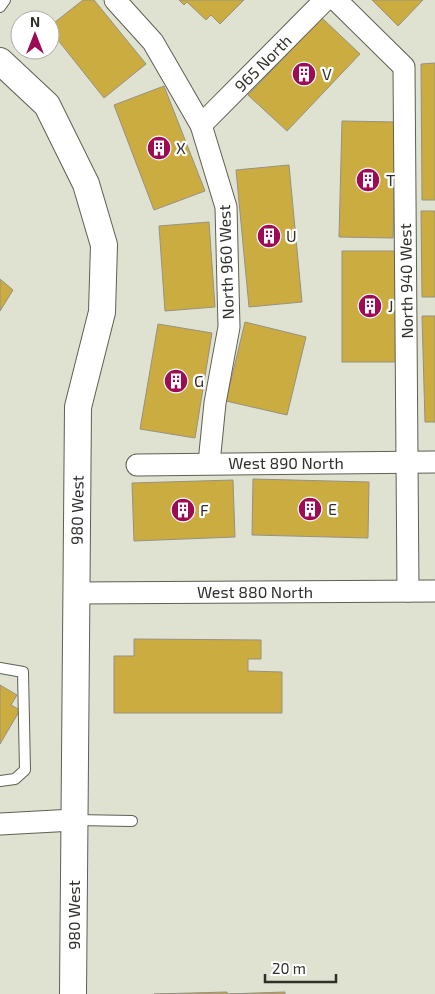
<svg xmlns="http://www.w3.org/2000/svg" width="435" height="994" font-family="'Exo 2',sans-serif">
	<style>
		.building { fill: #cbac41; stroke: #969182 }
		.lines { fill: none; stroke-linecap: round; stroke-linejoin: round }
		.service-casing { stroke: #5d6052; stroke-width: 12 }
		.minor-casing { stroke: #5d6052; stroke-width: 23 }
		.tertiary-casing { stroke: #5d6052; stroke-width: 28 }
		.service { stroke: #fff; stroke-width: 10 }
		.minor { stroke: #fff; stroke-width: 21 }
		.tertiary { stroke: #fff; stroke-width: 26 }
		.labels { text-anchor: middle; stroke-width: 4.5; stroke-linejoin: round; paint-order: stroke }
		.street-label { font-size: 16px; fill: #2f302a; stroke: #fff }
		.poi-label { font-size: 16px; fill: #2f302a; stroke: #fff; text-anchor: start }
	</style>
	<rect width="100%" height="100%" fill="#dfe2d1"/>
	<g class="building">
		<polygon points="83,0 94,0 146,64 104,98 50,30 50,26"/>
		<polygon points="179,0 244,0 220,24 211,15 206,20 187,2 184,5"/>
		<polygon points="372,0 423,0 398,26"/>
		<polygon points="322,18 360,54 287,131 248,95"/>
		<polygon points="435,63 435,200 422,200 421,64"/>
		<polygon points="164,86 205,191 154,210 114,105"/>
		<polygon points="342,121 396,122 393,238 339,237"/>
		<polygon points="289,165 302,302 249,307 236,170"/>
		<polygon points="421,211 435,211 435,297 422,297"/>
		<polygon points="209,222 215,307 165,311 159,226"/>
		<rect x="342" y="251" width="55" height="111"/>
		<polygon points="0,279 13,290 0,311"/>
		<polygon points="422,316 435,316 435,422 425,422"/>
		<polygon points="245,322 306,337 287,415 226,401"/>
		<polygon points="158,324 212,333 195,438 140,429"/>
		<polygon points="253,479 369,482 368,538 252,535"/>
		<polygon points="233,480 235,537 134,541 132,483"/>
		<polygon points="134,639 261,640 261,659 248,659 248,671 282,672 282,713 114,713 114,656 134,656"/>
		<polygon points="0,685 17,695 11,705 20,710 0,744"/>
		<polygon points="227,992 227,994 285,992 285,994 154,994"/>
	</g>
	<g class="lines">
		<g class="service-casing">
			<g id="service">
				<polyline points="0,7 5,0"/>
				<polyline points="0,668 23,672 25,770 15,779 0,781"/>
				<polyline points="75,820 132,821"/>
			</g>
		</g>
		<g class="minor-casing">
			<g id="minor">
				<polyline points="115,0 153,42 201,125 226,207 229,327 215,403 209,463"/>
				<polyline points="336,0 404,67 408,591"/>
				<polyline points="201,125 325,0"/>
				<polyline points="137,465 435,462"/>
				<polyline points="76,593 435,591"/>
				<polyline points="0,824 74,820"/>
			</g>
		</g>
		<g class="tertiary-casing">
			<polyline id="tertiary" points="0,61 47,105 86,184 104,245 102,312 78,407 73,994"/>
		</g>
		<use href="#service" class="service"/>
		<use href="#minor" class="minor"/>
		<use href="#tertiary" class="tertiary"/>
	</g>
	<defs>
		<g id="building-disc" transform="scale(1.25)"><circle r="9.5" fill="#9e0b55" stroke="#fff"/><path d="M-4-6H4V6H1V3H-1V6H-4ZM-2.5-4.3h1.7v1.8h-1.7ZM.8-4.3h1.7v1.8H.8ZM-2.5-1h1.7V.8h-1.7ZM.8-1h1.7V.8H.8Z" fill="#fff"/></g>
	</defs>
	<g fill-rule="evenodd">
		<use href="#building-disc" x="304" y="74"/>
		<use href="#building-disc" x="159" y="148"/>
		<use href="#building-disc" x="368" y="180"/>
		<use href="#building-disc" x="269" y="236"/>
		<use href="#building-disc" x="370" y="306"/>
		<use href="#building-disc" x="176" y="381"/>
		<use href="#building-disc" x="310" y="509"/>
		<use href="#building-disc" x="183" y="510"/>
	</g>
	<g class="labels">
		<g class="street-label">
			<text transform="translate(263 63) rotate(-45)" y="6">965 North</text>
			<text transform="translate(226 262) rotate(-92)" y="6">North 960 West</text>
			<text transform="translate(406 281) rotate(-91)" y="6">North 940 West</text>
			<text x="286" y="469">West 890 North</text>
			<text transform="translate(77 510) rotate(-89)" y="6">980 West</text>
			<text x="255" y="598">West 880 North</text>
			<text transform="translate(74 915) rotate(-90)" y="6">980 West</text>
		</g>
		<g class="poi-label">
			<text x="322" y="80">V</text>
			<text x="176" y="154">X</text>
			<text x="386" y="186">T</text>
			<text x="286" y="242">U</text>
			<text x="388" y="312">J</text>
			<text x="194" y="387">G</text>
			<text x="328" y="515">E</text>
			<text x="200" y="516">F</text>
		</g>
	</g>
	<g transform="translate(35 35)"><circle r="24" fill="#ffffff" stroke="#acacaa"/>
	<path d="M0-4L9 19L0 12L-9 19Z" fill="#9e0b55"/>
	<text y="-8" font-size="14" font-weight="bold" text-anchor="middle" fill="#2f302a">N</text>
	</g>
	<path d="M265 974v8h71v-8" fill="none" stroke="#2f302a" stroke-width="2.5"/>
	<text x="272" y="974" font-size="15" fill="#2f302a" stroke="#ffffff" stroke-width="4" paint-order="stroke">20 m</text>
</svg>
